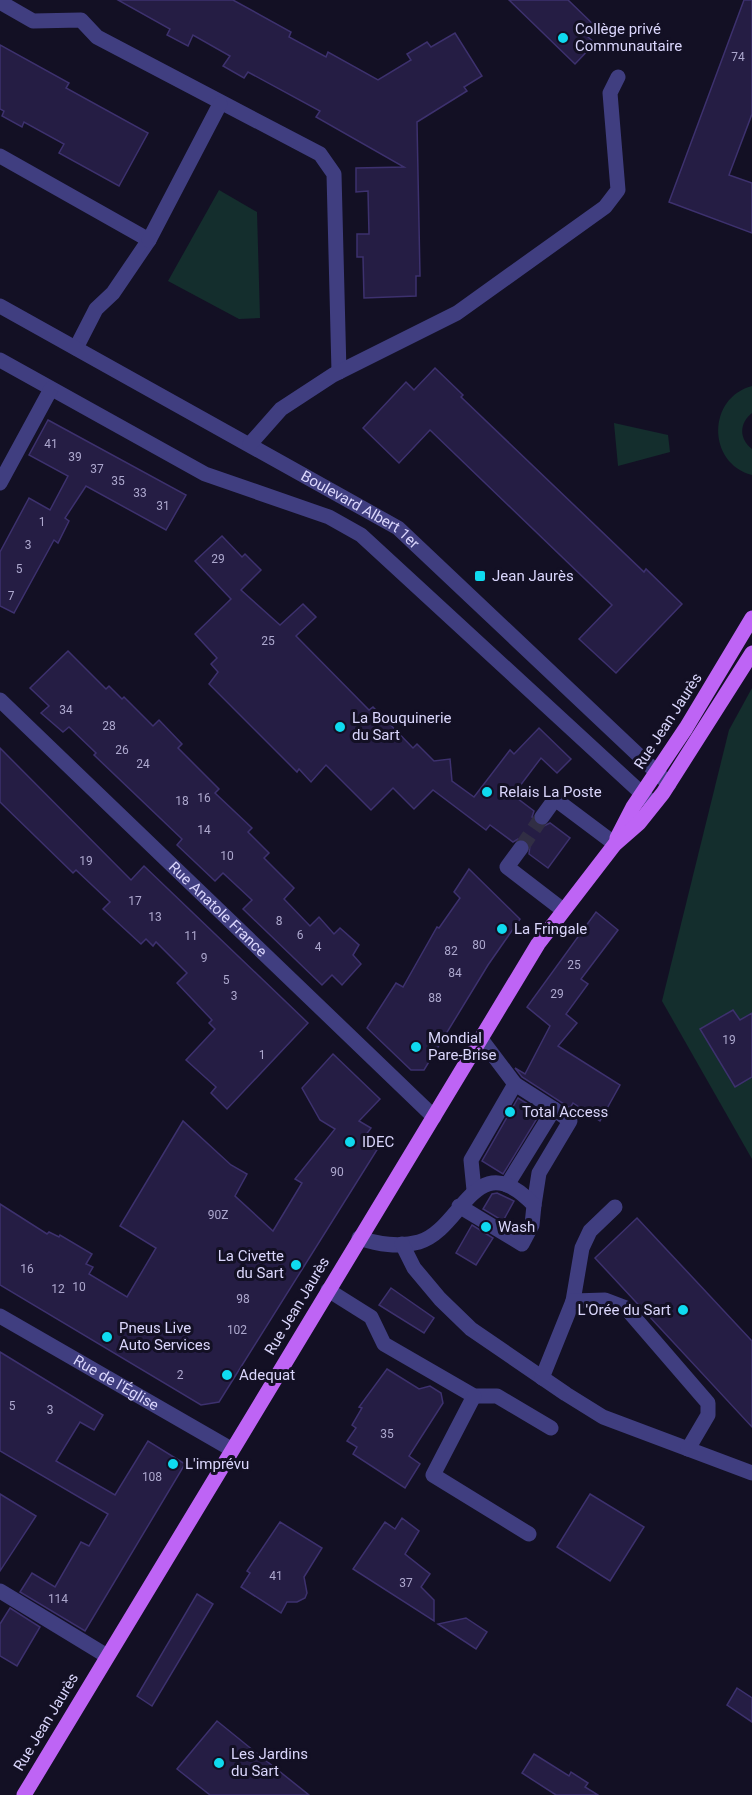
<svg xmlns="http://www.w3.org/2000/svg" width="752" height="1795" font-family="Roboto,sans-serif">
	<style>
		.green { fill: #142e2d }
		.building { fill: #251d44; stroke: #3d316e; stroke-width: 1.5 }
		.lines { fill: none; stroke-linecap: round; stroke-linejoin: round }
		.minor-tunnel { stroke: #312e44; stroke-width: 15; stroke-dasharray: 15 8; stroke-linecap: butt }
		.minor { stroke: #403e80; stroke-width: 15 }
		.major { stroke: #be64f5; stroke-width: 15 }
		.poi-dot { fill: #0fdaef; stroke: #131024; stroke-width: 2 }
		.labels { text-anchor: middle; stroke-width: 6; stroke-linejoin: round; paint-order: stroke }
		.number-label { font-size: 12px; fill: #ada8ce }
		.poi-label { font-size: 15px; fill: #dad6fc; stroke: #131024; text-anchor: start }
		.street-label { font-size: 15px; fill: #dad6fc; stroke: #131024 }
	</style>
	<rect width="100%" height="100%" fill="#131024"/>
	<g class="green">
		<polygon points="219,190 257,212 260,318 239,319 168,281"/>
		<path d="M752,386V413C739,423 739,439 752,449V475C707,463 707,398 752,386Z"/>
		<polygon points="614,423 668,435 670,452 618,466"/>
		<polygon points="752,688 752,1159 662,1001 729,730"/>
	</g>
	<g class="building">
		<polygon points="118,0 233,0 291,32 289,37 326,57 328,52 378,80 411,60 407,54 427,42 431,47 455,33 482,76 464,87 467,91 417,122 420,276 416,276 416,296 364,298 363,257 357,257 357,234 369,234 368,191 356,192 356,168 404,167 316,117 320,111 248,72 244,78 223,66 230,56 193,35 188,46 167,35 170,29"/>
		<polygon points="509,0 568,0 596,27 588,37 595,43 575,64"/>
		<polygon points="744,0 752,0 752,114 729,175 752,183 752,233 669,202"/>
		<polygon points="0,45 69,83 66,88 148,133 119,186 59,153 64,144 24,122 22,127 2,116 4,111 0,109"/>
		<polygon points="435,368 463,395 461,397 644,572 646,569 682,604 616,673 579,639 612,605 430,430 399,463 363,428 406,382 414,390"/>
		<polygon points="48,420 186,495 166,530 86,486 65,518 69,521 58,543 54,540 14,613 0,606 0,552 29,498 50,510 68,476 29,455"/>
		<polygon points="222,536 242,557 245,554 261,570 241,590 280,625 303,604 316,617 296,636 369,710 373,707 413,748 417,744 434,761 450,759 452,781 474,797 510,750 514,754 539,728 571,759 557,773 541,758 513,795 534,811 532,817 536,825 542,827 550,823 570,838 548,868 529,854 530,845 526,840 518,839 513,842 490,825 486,830 433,790 414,809 393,788 371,810 326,765 311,782 299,769 297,772 209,684 218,672 211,664 217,658 195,634 231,599 195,561"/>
		<polygon points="68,651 106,689 109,686 122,699 124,697 153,726 159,720 182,744 178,748 219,789 215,793 252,828 248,832 269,853 264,858 294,888 284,899 310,926 319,917 334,934 340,928 359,945 353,955 361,964 342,985 332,975 322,985 243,909 252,900 223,873 215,881 177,845 182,839 94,755 96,753 69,727 63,732 41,713 49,706 30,688"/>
		<polygon points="0,748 131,880 144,866 308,1023 227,1109 211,1093 216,1087 186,1060 215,1029 209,1023 212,1020 177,983 187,973 156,942 153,946 146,939 141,944 103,909 110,902 76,870 73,873 0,802"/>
		<polygon points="469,869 520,919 488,965 424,1070 411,1070 367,1028 396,983 403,987 437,927 439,928 460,898 454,892"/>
		<polygon points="596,912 618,930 581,979 588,984 566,1014 577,1023 558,1046 620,1085 600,1121 573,1103 570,1108 522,1077 515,1068 525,1074 550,1026 527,1007"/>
		<polygon points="733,1010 740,1020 752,1013 752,1077 735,1087 700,1029"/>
		<polygon points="333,1054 380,1099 359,1121 371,1128 365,1136 380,1145 219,1402 201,1405 0,1285 0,1204 47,1234 49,1232 59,1237 60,1235 92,1254 86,1264 93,1267 89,1274 127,1297 156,1248 120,1226 183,1121 231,1165 247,1174 235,1196 273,1231 302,1183 295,1179 335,1129 320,1120 302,1088"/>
		<polygon points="518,1098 541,1112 503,1174 482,1161"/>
		<polygon points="497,1193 514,1201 503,1221 483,1209 492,1194"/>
		<polygon points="637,1218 752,1341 752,1427 595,1258"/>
		<polygon points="472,1225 493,1238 476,1265 456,1253"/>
		<polygon points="391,1288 434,1318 424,1333 379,1305"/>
		<polygon points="0,1352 103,1415 94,1430 80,1422 56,1461 115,1495 148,1441 185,1464 85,1631 20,1592 32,1573 55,1587 81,1542 89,1546 108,1514 0,1451"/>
		<polygon points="387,1369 419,1389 430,1386 441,1393 443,1403 409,1456 420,1464 405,1488 353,1454 357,1447 347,1441 356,1428 352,1425 362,1408 359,1407"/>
		<polygon points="0,1494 36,1516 0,1571"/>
		<polygon points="590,1494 644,1527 610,1581 557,1547"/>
		<polygon points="402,1518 419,1531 405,1554 430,1574 421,1587 434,1600 434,1621 353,1569 385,1522 395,1529"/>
		<polygon points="280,1522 322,1548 304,1577 307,1593 305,1598 297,1602 287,1602 281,1613 241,1587 250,1573 247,1571"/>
		<polygon points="197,1594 213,1604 152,1706 137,1696"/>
		<polygon points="10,1608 40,1627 17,1666 0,1656 0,1624"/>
		<polygon points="466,1618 487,1632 476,1649 438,1624"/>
		<polygon points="737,1688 752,1698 752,1722 727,1705"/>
		<polygon points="217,1721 254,1751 309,1795 210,1795 177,1769"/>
		<polygon points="534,1754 569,1776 571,1772 588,1783 585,1787 598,1795 556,1795 522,1773"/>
	</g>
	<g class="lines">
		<polyline class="minor-tunnel" points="521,848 542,817"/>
		<g class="minor">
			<polyline points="0,2 33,21 81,20 97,37 320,154 334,174 339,372"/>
			<polyline points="0,156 149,240 113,293 96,309 76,348"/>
			<polyline points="149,240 220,104"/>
			<path id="s1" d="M0,306L398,528L669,784"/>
			<polyline points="0,360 205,474 329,517 361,535 650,801"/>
			<polyline points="250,444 281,409 333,375 457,313 605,207 618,190 610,93 618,77"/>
			<polyline points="0,483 51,389"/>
			<path id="s2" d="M0,700L434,1117"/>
			<polyline points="542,817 555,799 615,844"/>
			<polyline points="521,848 507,867 563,910"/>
			<polyline points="507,1185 554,1109 515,1084"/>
			<polyline points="474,1190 471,1160 515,1084 481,1039"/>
			<polyline points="534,1205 539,1173 570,1121 554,1109"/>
			<path d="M359,1238C378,1244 398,1248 419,1242C463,1229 475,1143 534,1205L532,1225L522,1244L459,1206"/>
			<polyline points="402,1244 414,1268 440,1299 471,1329 566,1394 603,1417 752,1473"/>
			<polyline points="328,1290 371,1317 384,1344 474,1396 497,1396 551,1428"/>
			<polyline points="573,1301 582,1248 590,1231 615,1207"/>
			<path id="s3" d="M0,1316L231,1449"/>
			<polyline points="542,1378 573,1301 605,1300 626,1308 708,1403 708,1415 688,1449"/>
			<polyline points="474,1396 433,1475 529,1534"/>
			<polyline points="0,1591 107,1656"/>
		</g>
		<g class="major">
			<polyline points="617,838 633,807 686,728 752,618"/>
			<polyline points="24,1795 538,944 615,844 639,823 663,793 752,653"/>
		</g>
	</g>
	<g class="poi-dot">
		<circle cx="563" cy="38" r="6"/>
		<rect x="474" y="570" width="12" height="12" rx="3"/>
		<circle cx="340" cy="727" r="6"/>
		<circle cx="487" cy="792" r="6"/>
		<circle cx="502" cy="929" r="6"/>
		<circle cx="416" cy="1047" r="6"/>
		<circle cx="510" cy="1112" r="6"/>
		<circle cx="350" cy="1142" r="6"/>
		<circle cx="486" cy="1227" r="6"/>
		<circle cx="296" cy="1265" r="6"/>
		<circle cx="683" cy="1310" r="6"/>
		<circle cx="107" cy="1337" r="6"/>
		<circle cx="227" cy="1375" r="6"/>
		<circle cx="173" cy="1464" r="6"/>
		<circle cx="219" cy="1763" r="6"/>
	</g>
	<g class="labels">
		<g class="number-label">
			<text x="738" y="61">74</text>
			<text x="51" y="448">41</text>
			<text x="75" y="461">39</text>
			<text x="97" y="473">37</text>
			<text x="118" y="485">35</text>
			<text x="140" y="497">33</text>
			<text x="163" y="510">31</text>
			<text x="42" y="526">1</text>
			<text x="28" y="549">3</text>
			<text x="218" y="563">29</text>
			<text x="19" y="573">5</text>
			<text x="11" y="600">7</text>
			<text x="268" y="645">25</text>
			<text x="66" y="714">34</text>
			<text x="109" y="730">28</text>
			<text x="122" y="754">26</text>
			<text x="143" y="768">24</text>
			<text x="204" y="802">16</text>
			<text x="182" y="805">18</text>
			<text x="204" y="834">14</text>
			<text x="227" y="860">10</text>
			<text x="86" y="865">19</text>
			<text x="135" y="905">17</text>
			<text x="155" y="921">13</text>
			<text x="279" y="925">8</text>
			<text x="300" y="939">6</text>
			<text x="191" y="940">11</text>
			<text x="479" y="949">80</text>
			<text x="318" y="951">4</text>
			<text x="451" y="955">82</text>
			<text x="204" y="962">9</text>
			<text x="574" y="969">25</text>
			<text x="455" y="977">84</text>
			<text x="226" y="984">5</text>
			<text x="557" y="998">29</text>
			<text x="234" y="1000">3</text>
			<text x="435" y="1002">88</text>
			<text x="729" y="1044">19</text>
			<text x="262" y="1059">1</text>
			<text x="337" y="1176">90</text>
			<text x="218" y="1219">90Z</text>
			<text x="27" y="1273">16</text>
			<text x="79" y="1291">10</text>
			<text x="58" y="1293">12</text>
			<text x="243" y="1303">98</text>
			<text x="237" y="1334">102</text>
			<text x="180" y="1379">2</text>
			<text x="12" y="1410">5</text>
			<text x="50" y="1414">3</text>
			<text x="387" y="1438">35</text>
			<text x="152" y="1481">108</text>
			<text x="276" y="1580">41</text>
			<text x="406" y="1587">37</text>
			<text x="58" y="1603">114</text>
		</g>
		<g class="poi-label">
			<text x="575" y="34">Collège privé<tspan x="575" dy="17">Communautaire</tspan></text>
			<text x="492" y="581">Jean Jaurès</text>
			<text x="352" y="723">La Bouquinerie<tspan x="352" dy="17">du Sart</tspan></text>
			<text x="499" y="797">Relais La Poste</text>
			<text x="514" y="934">La Fringale</text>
			<text x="428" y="1043">Mondial<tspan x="428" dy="17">Pare-Brise</tspan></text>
			<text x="522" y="1117">Total Access</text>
			<text x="362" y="1147">IDEC</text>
			<text x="498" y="1232">Wash</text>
			<text x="284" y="1261" text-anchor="end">La Civette<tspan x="284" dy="17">du Sart</tspan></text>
			<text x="671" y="1315" text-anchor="end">L'Orée du Sart</text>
			<text x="119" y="1333">Pneus Live<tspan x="119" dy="17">Auto Services</tspan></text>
			<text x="239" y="1380">Adequat</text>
			<text x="185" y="1469">L'imprévu</text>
			<text x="231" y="1759">Les Jardins<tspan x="231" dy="17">du Sart</tspan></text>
		</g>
		<g class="street-label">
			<text dy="5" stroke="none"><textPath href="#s1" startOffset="414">Boulevard Albert 1er</textPath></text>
			<text transform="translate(668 721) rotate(-57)" y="5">Rue Jean Jaurès</text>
			<text dy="5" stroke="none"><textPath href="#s2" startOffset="302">Rue Anatole France</textPath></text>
			<text transform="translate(297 1306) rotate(-59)" y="5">Rue Jean Jaurès</text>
			<text dy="5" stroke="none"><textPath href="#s3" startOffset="134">Rue de l'Église</textPath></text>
			<text transform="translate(46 1722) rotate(-59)" y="5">Rue Jean Jaurès</text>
		</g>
	</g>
</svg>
